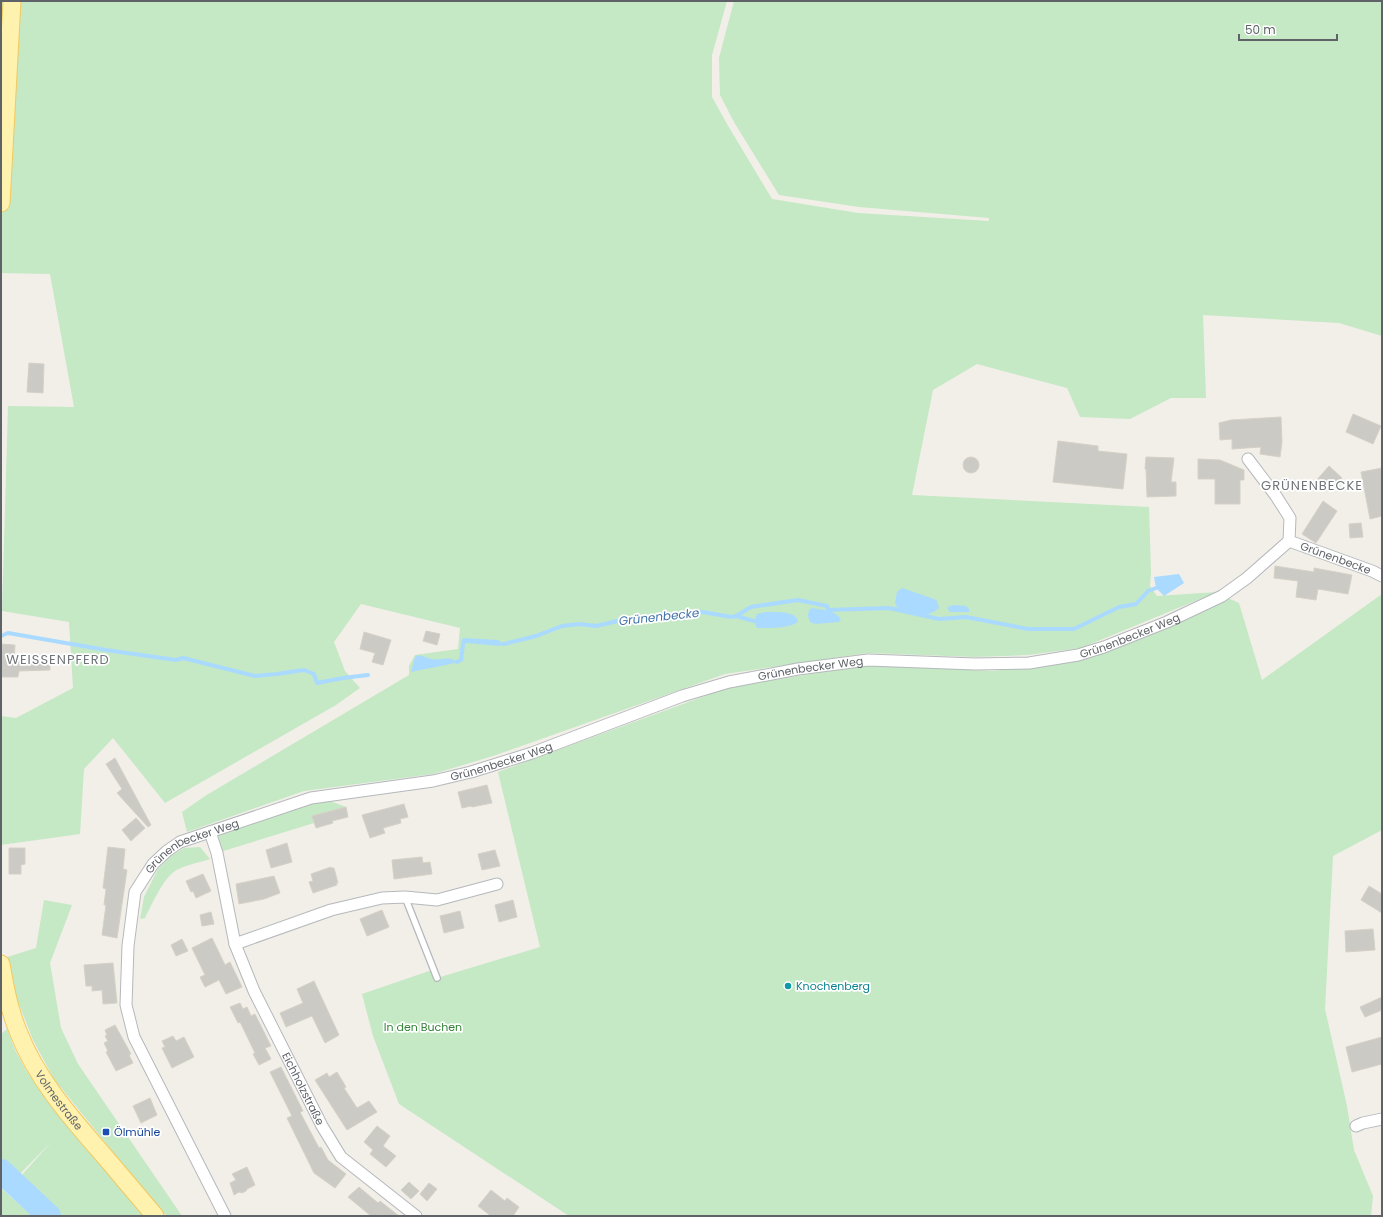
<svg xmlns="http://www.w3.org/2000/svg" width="1383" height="1217" font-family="Poppins,sans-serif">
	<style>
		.green { fill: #c5e8c5 }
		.water { fill: #aadaff }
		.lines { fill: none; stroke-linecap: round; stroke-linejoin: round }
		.stream { stroke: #aadaff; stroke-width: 4 }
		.river { stroke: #aadaff; stroke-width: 24 }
		.building { fill: #cccac5; stroke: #d6d1c6 }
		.lane-casing { stroke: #b5b8bc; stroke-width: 8 }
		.street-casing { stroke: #b5b8bc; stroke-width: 13 }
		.primary-casing { stroke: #f2c960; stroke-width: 19 }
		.lane { stroke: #fff; stroke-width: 5.5 }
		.street { stroke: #fff; stroke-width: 11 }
		.primary { stroke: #fff2af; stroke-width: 17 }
		.culture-dot { fill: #0f9aa8; stroke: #fff; stroke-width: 1.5 }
		.transit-dot { fill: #1a4fb4; stroke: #fff; stroke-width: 1.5 }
		.labels { text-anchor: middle; stroke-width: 3.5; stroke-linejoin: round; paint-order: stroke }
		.street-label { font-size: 11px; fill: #5f6368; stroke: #fff }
		.culture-label { font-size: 11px; fill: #0d838f; stroke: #fff; text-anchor: start }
		.park-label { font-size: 11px; fill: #348238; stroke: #fff }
		.transit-label { font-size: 11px; fill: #164399; stroke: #fff; text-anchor: start }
		.water-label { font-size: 12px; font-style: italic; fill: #4174aa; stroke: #fff }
		.quarter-label { font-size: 13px; letter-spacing: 1px; fill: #70757a; stroke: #fff }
	</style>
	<rect width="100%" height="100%" fill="#f1efe8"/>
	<g class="green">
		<polygon points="1,1 727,1 712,55 712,97 727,124 772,199 858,213 989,221 989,218 859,207 779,195 734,122 720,95 719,58 734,1 1382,1 1382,336 1339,323 1203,315 1206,398 1171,398 1130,419 1080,417 1067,388 977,364 933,390 912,495 1149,507 1151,572 1150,586 1157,596 1217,592 1081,648 1028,655 975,657 868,653 725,674 493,756 433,774 304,791 187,832 182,812 205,796 409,675 409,666 415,655 458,649 460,628 361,604 334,642 345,671 360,688 336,705 165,803 113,738 84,769 80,834 1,845 1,716 16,718 73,688 69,622 2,611 8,406 74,407 50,274 1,273"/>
		<polygon points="1382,594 1382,830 1333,856 1325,1009 1347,1106 1354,1150 1373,1196 1371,1216 569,1216 399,1104 373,1036 362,994 432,970 437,978 540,947 498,772 729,687 866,665 993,671 1083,660 1161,631 1228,598 1239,603 1262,680"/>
		<polygon points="311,798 330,801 346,807 312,816 314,823 217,853 211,836"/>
		<path d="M200,847L210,859C201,862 182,866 175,871C163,879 151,906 145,918L140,919L144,897L158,869L171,856L184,848Z"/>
		<polygon points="44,900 72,905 50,963 61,1028 78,1064 182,1216 167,1216 143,1189 54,1079 33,1040 17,999 7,957 36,948"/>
		<polygon points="7,1029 15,1050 27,1072 67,1126 145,1216 57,1216 21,1176 53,1140 8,1186 1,1179 1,1034"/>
		<polygon points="1,1188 3,1190 32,1216 1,1216"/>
	</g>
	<g class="water">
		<polygon points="1179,574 1184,583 1164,596 1156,588 1154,577"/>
		<path d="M902,588L934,599L937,601L939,608C925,620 914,613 898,609L895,603L897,592Z"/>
		<polygon points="956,605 966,606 969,609 969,612 950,612 947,608 949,606"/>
		<path d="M812,608C823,610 834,610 841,619L839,622L815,624L810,622L808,616L809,610Z"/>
		<path d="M765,612C774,612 797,610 798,622C787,629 770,628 757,628L754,621L757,614Z"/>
		<polygon points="463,638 498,640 504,644 499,646 467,643 463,644 461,641"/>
		<path d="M418,655C423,656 427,658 431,659C440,661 450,655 457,662C442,667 426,668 411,672L415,657Z"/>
	</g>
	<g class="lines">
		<g class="stream">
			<polyline points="736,616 754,621"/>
			<polyline points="1,636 8,633 106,650 176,660 183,658 255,676 277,674 304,670 314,674 317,683 343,678 368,675"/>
			<polyline points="504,644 536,636 562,626 579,624 596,626 626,619 703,612 731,617 736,616 751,607 798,600 827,606 828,610 889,608 939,619 966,617 1028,629 1074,629 1119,607 1136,604 1148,591 1156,588"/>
			<polyline points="457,662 461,660 463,644"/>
		</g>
		<polyline class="river" points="1,1171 49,1216"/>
	</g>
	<g class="building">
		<polygon points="29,363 44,364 43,393 27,392"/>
		<polygon points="1353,414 1381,426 1373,444 1346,432"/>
		<polygon points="1281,417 1282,442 1280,457 1260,454 1261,447 1232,449 1232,439 1220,440 1219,423 1231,420"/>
		<polygon points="1058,441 1098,446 1098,451 1127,454 1123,489 1053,482"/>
		<circle cx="971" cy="465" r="8"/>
		<polygon points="1146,457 1174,458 1171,482 1176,482 1176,496 1147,497 1146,469 1145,469"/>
		<polygon points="1198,459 1220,460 1244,470 1244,480 1240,480 1240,504 1215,504 1215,479 1198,479"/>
		<polygon points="1329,466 1342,478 1334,489 1327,491 1315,482"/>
		<polygon points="1382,468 1382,516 1370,519 1361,472"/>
		<polygon points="1323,501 1337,511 1316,543 1302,534"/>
		<polygon points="1361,523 1363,537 1350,538 1349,524"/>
		<polygon points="1275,566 1314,572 1314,568 1352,575 1348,594 1318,589 1316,600 1296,597 1298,581 1274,578"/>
		<polygon points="426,631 440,634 437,645 423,641"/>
		<polygon points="364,632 391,640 383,665 372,662 375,653 360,649"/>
		<polygon points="1,644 15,645 14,662 27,658 50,657 50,670 19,671 18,677 1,677"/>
		<polygon points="115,758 151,825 148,827 117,793 122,789 106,764"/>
		<polygon points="487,785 492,803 472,807 471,806 462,808 458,792"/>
		<polygon points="404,804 408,817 400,819 401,823 383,828 385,833 370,838 362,815"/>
		<polygon points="346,807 348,817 332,821 333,823 316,828 312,816"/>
		<polygon points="136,818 145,828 131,841 122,830"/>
		<polygon points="287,843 292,862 271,868 266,850"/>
		<polygon points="108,847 125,849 123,869 127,870 117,938 102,935 106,905 104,905 106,889 103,888"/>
		<polygon points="9,848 25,848 25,864 21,865 21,874 9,874"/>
		<polygon points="495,850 500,866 482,870 478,854"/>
		<polygon points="422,857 423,863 430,862 432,874 394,879 392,860"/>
		<polygon points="331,867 331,868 334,868 338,883 336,883 337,885 313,893 309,882 313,881 311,874"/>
		<polygon points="203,874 211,891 196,898 193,891 191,892 186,881"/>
		<polygon points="274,876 280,893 264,899 239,904 236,884"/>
		<polygon points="1369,886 1382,894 1382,913 1361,900"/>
		<polygon points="513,900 517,917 499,922 495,905"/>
		<polygon points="382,910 389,927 367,936 360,919"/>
		<polygon points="460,911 464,928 444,933 440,916"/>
		<polygon points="211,912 214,924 202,926 200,915"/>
		<polygon points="1373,929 1375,950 1346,952 1345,931"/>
		<polygon points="212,938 225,965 230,962 242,987 226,994 219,980 205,987 200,977 205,975 192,948"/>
		<polygon points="182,939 188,951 176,956 171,945"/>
		<polygon points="113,963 117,1003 103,1004 102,990 92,991 92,986 86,986 84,965"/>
		<polygon points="314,981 339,1035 325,1043 312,1016 286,1027 280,1013 303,1003 297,989"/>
		<polygon points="1382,997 1382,1010 1365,1017 1360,1007"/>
		<polygon points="240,1003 243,1009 247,1007 251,1016 255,1014 271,1046 265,1048 271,1059 259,1065 253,1054 255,1053 240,1022 238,1023 230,1007"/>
		<polygon points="115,1025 131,1054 129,1055 133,1063 116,1071 106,1052 108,1051 104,1043 108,1041 105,1036 107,1035 105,1030"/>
		<polygon points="173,1036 176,1041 184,1037 194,1057 172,1068 162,1048 165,1047 162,1041"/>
		<polygon points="1382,1037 1382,1064 1352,1072 1346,1047"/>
		<polygon points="281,1067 303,1111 300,1112 319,1148 321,1147 328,1160 346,1174 335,1188 314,1173 287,1118 292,1116 270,1072"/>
		<polygon points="337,1072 346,1087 344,1088 357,1108 369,1101 377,1112 347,1130 315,1080 327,1073 329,1077"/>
		<polygon points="150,1098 157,1115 141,1123 133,1106"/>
		<polygon points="377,1126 390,1136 383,1146 396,1156 386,1167 370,1154 373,1150 364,1142"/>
		<polygon points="247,1167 255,1185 247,1189 246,1191 242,1193 239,1192 234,1195 230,1183 236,1180 232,1174"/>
		<polygon points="409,1182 419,1191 411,1199 401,1190"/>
		<polygon points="429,1183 437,1189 427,1201 420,1194"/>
		<polygon points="359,1187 378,1203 380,1201 399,1216 371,1216 348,1197"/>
		<polygon points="491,1190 505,1201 507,1198 519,1207 513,1216 491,1216 478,1206"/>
	</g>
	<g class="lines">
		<g class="lane-casing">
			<polyline id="lane" points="405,897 437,978"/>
		</g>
		<g class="street-casing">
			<g id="street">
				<polyline points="1248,459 1276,496 1290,518 1289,541"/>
				<path id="s1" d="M210,832L217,853L235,944L254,991L322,1126L341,1157L416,1216"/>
				<polyline points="235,944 331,910 382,898 405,897 437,900 497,884"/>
				<polyline points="1356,1126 1363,1123 1382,1119"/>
				<path id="s2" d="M225,1216L134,1037L126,1005L128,946L135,892L153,864L167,851L180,842L311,798L433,781L471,772L532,753L682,696L729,682L798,669L868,660L975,664L1029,663L1078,655L1104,647L1167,622L1222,596L1247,578L1289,541L1372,571L1382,576"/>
			</g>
		</g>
		<g class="primary-casing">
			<g id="primary">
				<polyline points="1,203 12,1"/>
				<path id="s3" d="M1,964C5,987 9,1009 18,1031C36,1079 73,1120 106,1158C122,1177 139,1197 155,1216"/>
			</g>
		</g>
		<use href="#lane" class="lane"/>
		<use href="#street" class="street"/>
		<use href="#primary" class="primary"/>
	</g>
	<circle class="culture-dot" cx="788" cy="986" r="4"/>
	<rect class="transit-dot" x="102" y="1128" width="8" height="8" rx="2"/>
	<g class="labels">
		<g class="street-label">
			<text dy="4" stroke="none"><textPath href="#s2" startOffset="1633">Grünenbecke</textPath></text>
			<text dy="4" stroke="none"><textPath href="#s2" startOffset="1396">Grünenbecker Weg</textPath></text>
			<text dy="4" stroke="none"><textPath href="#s2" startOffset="1072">Grünenbecker Weg</textPath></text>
			<text dy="4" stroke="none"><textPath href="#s2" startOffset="748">Grünenbecker Weg</textPath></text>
			<text dy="4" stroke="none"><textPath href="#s2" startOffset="424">Grünenbecker Weg</textPath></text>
			<text dy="4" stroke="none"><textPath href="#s1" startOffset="275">Eichholzstraße</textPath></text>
			<text dy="4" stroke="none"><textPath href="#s3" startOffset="150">Volmestraße</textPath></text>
		</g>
		<g class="culture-label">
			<text x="796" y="990">Knochenberg</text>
		</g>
		<g class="park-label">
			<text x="423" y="1031">In den Buchen</text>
		</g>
		<g class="transit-label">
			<text x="114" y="1136">Ölmühle</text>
		</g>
		<g class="water-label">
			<text transform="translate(659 617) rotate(-6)" y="4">Grünenbecke</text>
		</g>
		<g class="quarter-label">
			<text x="1312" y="490">GRÜNENBECKE</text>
			<text x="58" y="664">WEISSENPFERD</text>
		</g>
	</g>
	<rect width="1383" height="1217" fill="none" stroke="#5f6368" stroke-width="4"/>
	<path d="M1239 34v6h98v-6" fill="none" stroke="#5f6368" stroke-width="2"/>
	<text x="1245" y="34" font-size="12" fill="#5f6368" stroke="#ffffff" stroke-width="3" paint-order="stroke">50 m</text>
</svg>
